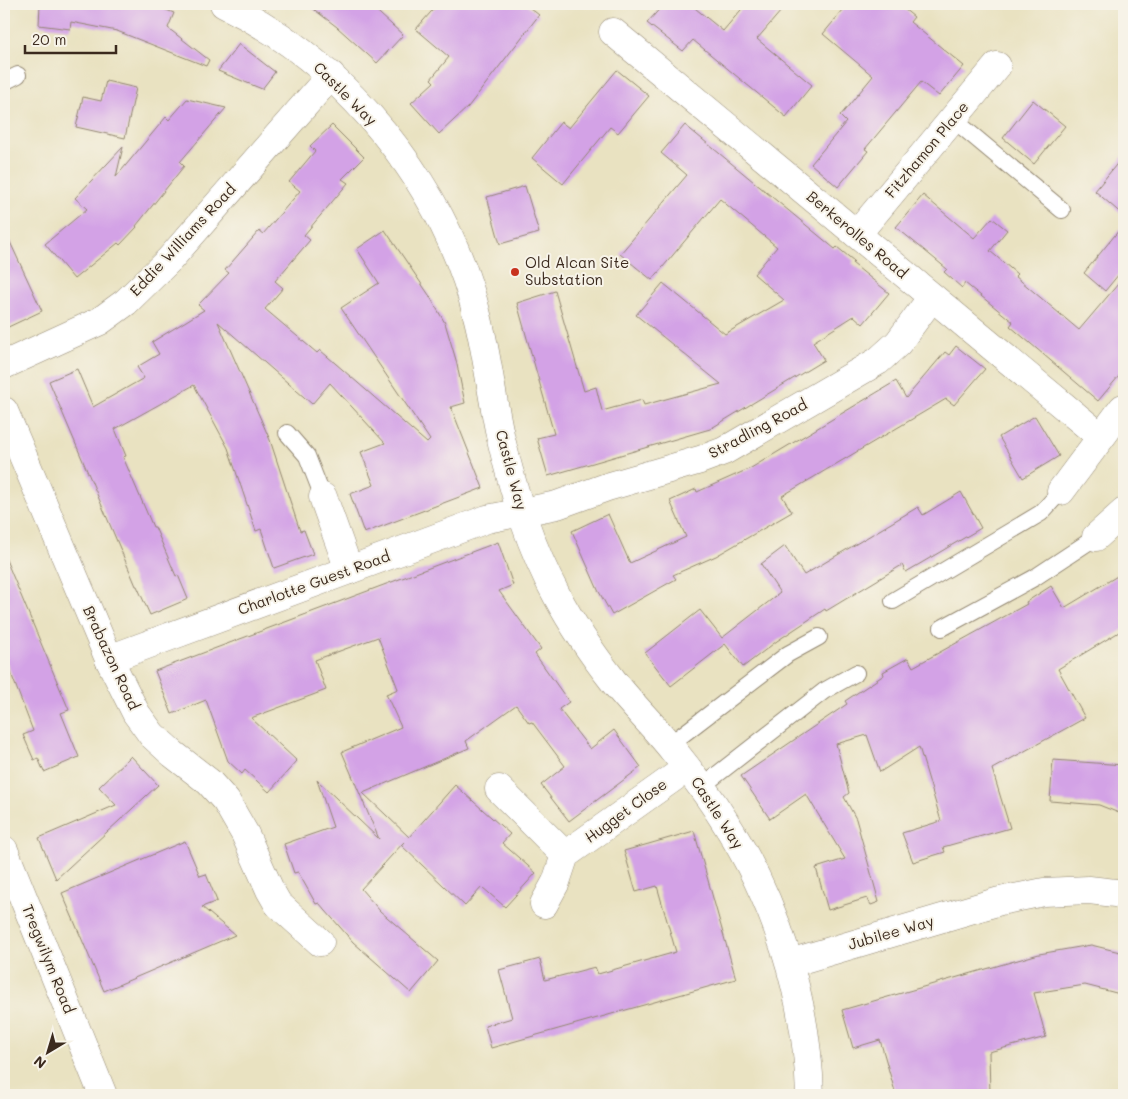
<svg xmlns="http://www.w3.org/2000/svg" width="1128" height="1099" font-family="Mali,sans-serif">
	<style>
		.building { fill: #d3a2e6 }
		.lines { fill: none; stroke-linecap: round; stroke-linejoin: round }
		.lane-casing { stroke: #928670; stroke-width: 18 }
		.street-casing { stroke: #928670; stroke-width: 29 }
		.secondary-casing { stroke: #928670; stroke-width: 29 }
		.lane { stroke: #fff; stroke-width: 16 }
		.street { stroke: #fff; stroke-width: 28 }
		.secondary { stroke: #fff; stroke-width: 28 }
		.poi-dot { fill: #c8321e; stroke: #f7f3e8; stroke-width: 2 }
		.labels { text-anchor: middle; stroke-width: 4; stroke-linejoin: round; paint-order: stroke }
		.street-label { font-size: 15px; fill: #3b2a1e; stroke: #f7f3e8 }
		.poi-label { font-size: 15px; fill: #3b2a1e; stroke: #f7f3e8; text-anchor: start }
	</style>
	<rect width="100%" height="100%" fill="#f7f3e8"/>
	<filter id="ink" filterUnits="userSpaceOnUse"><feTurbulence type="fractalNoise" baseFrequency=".02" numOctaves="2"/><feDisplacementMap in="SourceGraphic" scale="10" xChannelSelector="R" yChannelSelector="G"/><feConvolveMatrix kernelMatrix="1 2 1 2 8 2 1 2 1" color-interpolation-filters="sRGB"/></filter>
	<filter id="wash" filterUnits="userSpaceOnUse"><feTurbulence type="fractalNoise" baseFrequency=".0096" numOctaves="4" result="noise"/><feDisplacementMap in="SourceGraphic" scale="20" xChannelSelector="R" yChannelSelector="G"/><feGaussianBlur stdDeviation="1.12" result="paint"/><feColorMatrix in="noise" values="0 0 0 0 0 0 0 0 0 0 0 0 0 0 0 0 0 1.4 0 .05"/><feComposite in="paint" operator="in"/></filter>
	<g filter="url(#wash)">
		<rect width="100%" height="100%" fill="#e9e2c1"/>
		<g id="blocks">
			<g class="building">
				<polygon points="40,4 151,4 174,13 168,28 209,60 206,66 117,31 71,22 70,29 39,25"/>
				<polygon points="307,4 369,4 403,35 377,63 337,27"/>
				<polygon points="438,4 525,4 539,15 468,107 439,134 411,103 434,82 431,79 449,57 416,29"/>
				<polygon points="664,4 690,4 723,31 746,4 787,4 757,39 812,85 786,117 693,40 683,51 647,23"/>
				<polygon points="848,4 898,4 914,17 910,22 964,66 939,96 921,82 865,149 868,151 838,187 811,164 846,122 840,116 873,76 823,34"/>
				<polygon points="239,44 275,72 262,89 218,71"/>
				<polygon points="617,70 649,96 618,133 610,127 563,184 532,158 561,122 569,128"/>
				<polygon points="106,81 136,88 125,138 76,127 83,97 101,101"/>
				<polygon points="187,99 226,108 180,162 184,166 136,226 137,227 120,245 118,243 74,279 45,244 87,209 75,198 123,147 116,177 166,117 169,120"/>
				<polygon points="1033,100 1065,126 1034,164 1003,138"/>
				<polygon points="332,125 364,157 342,179 348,183 304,235 310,240 275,281 283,288 265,309 317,353 320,350 427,443 430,440 341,308 379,283 357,249 385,230 429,295 445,323 456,360 465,403 451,407 483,488 364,533 350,494 374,485 361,452 385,443 330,383 312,404 218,322 270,440 300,531 304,530 313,554 274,568 261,529 256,531 228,448 194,385 115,429 126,456 123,457 153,527 155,527 176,576 178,575 188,599 150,615 137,586 136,586 49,381 77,369 93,407 144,378 137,367 159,354 152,342 204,310 198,305 229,273 225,270 259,231 263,234 300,191 289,182 315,151 310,146"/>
				<polygon points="685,125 835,249 837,247 854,261 852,263 889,293 863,324 854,316 813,342 824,360 710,429 548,476 537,438 554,434 517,303 555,291 584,391 596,387 602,411 642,400 644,405 721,384 636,315 663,283 725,334 784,300 754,274 777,247 720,199 652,280 620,254 687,175 661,153"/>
				<polygon points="1124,155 1124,216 1095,191"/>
				<polygon points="525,186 539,233 500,244 487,197"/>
				<polygon points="923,195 974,238 992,218 1007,230 990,251 1017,274 1015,276 1079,330 1124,277 1124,370 1098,401 1010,326 1013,322 965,283 962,288 944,272 947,269 896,227"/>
				<polygon points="1124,224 1124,268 1105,291 1084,273"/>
				<polygon points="4,229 42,311 4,329"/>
				<polygon points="956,346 985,369 954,405 946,399 782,496 792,512 716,556 673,575 676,579 612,615 598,590 572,531 608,514 630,563 686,537 670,501 696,489 697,492 751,468 896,381 906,398 945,352 949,355"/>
				<polygon points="1035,416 1059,456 1023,478 999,437"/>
				<polygon points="961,492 981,528 906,572 902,565 826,611 825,609 777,641 743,667 725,644 671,686 645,653 700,610 722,638 780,593 761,564 785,546 804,575 918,507 923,515"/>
				<polygon points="498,542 513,585 499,591 541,649 535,654 569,702 559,709 590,749 614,730 641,767 569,821 541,785 565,766 532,722 529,723 516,705 466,741 469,748 363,793 409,837 455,785 510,834 502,843 536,873 505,907 482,887 465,906 401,845 404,842 361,889 380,911 438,961 411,993 353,942 319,903 316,904 298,872 294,873 284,844 333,827 317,780 379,839 342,752 401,727 386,694 398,689 378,637 315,660 326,690 251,718 297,761 269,792 245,770 242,774 228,761 206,700 172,714 155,671"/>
				<polygon points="4,555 69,710 61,713 79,757 44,772 38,758 34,760 23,735 33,731 4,655"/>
				<polygon points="1124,572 1124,629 1058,669 1085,718 992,769 1010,828 943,847 945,852 913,862 902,833 941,821 919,747 880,772 867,735 836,744 849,793 844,797 856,819 879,902 871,905 867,898 828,910 816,868 845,859 806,794 770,819 741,776 847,704 845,701 884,675 883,672 908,658 913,667 1027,604 1026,602 1051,586 1064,608"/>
				<polygon points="131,756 158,785 56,879 39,838 116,805 99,787"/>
				<polygon points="1053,760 1124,765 1124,815 1099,805 1050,801"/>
				<polygon points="694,831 736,979 491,1048 485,1026 512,1018 499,970 540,959 545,980 595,967 598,974 676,952 657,886 636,892 624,851"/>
				<polygon points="185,841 200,876 206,874 217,901 202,907 235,935 104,991 62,893"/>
				<polygon points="1091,945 1124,953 1124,995 1085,985 1034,993 1046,1037 989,1052 990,1095 896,1095 880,1040 853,1048 842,1010 1039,954"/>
			</g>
		</g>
	</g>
	<g filter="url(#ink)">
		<use href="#blocks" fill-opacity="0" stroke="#928670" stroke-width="1"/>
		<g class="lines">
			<g class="lane-casing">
				<g id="lane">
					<polyline points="4,82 18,75"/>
					<polyline points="953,119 1062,210"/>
					<polyline points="287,433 307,456 323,497"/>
					<polyline points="893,601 1041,513 1061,491"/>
					<polyline points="942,628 1034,578 1096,537"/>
					<polyline points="669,745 788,654 819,637"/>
					<polyline points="701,787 824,691 856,673"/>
				</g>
			</g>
			<g class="street-casing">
				<g id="street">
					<polyline points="613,32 1101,437"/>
					<polyline points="857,234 997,66"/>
					<polyline points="4,365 100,321 126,302 170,259 331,75"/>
					<polyline points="4,411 109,659 136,713 152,735 173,754 209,782 226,801 245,834 270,890 278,904 320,942"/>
					<polyline points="1061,491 1123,408"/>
					<polyline points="323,497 349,570"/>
					<polyline points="1096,537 1124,512"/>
					<polyline points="109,659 487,519 557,505 607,487 700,460 724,451 878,361 898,343 932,297"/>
					<polyline points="499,789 565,855"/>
					<polyline points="4,850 103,1095"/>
					<polyline points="544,904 556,882 565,855 687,768"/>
				</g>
			</g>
			<g class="secondary-casing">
				<g id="secondary">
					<path d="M224,4C347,64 446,186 478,319C488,359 492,400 501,439C514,493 530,547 557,596C573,626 593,655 614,682C632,705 654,726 673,750C690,771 707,793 722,817C776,900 807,997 810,1095"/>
					<polyline points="790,963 1000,901 1044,892 1089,890 1124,894"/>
				</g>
			</g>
			<use href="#lane" class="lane"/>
			<use href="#street" class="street"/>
			<use href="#secondary" class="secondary"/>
		</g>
	</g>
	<circle class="poi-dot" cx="515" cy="272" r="5"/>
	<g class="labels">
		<g class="street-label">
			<text transform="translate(345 94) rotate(45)" y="5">Castle Way</text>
			<text transform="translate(927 150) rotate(-50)" y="5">Fitzhamon Place</text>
			<text transform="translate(857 235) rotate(40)" y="5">Berkerolles Road</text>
			<text transform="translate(183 240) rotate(-47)" y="5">Eddie Williams Road</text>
			<text transform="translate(758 429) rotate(-28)" y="5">Stradling Road</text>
			<text transform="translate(511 470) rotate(75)" y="5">Castle Way</text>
			<text transform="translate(314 583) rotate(-20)" y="5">Charlotte Guest Road</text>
			<text transform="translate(111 658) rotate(65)" y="5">Brabazon Road</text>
			<text transform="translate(626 811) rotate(-36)" y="5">Hugget Close</text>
			<text transform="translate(717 813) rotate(57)" y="5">Castle Way</text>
			<text transform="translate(891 933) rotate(-16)" y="5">Jubilee Way</text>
			<text transform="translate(48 959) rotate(68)" y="5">Tregwilym Road</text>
		</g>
		<g class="poi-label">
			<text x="525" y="268">Old Alcan Site<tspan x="525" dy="17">Substation</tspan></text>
		</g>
	</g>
	<rect width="1128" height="1099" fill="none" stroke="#f7f3e8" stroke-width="20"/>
	<g transform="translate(48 1052) rotate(218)" stroke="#f7f3e8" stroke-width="4" paint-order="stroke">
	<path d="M0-4L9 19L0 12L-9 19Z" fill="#3b2a1e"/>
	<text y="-8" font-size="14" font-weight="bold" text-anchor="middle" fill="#3b2a1e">N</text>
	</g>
	<path d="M25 45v8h91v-8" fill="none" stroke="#3b2a1e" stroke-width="2.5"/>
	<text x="32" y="45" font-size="15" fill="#3b2a1e" stroke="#f7f3e8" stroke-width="4" paint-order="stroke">20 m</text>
</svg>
